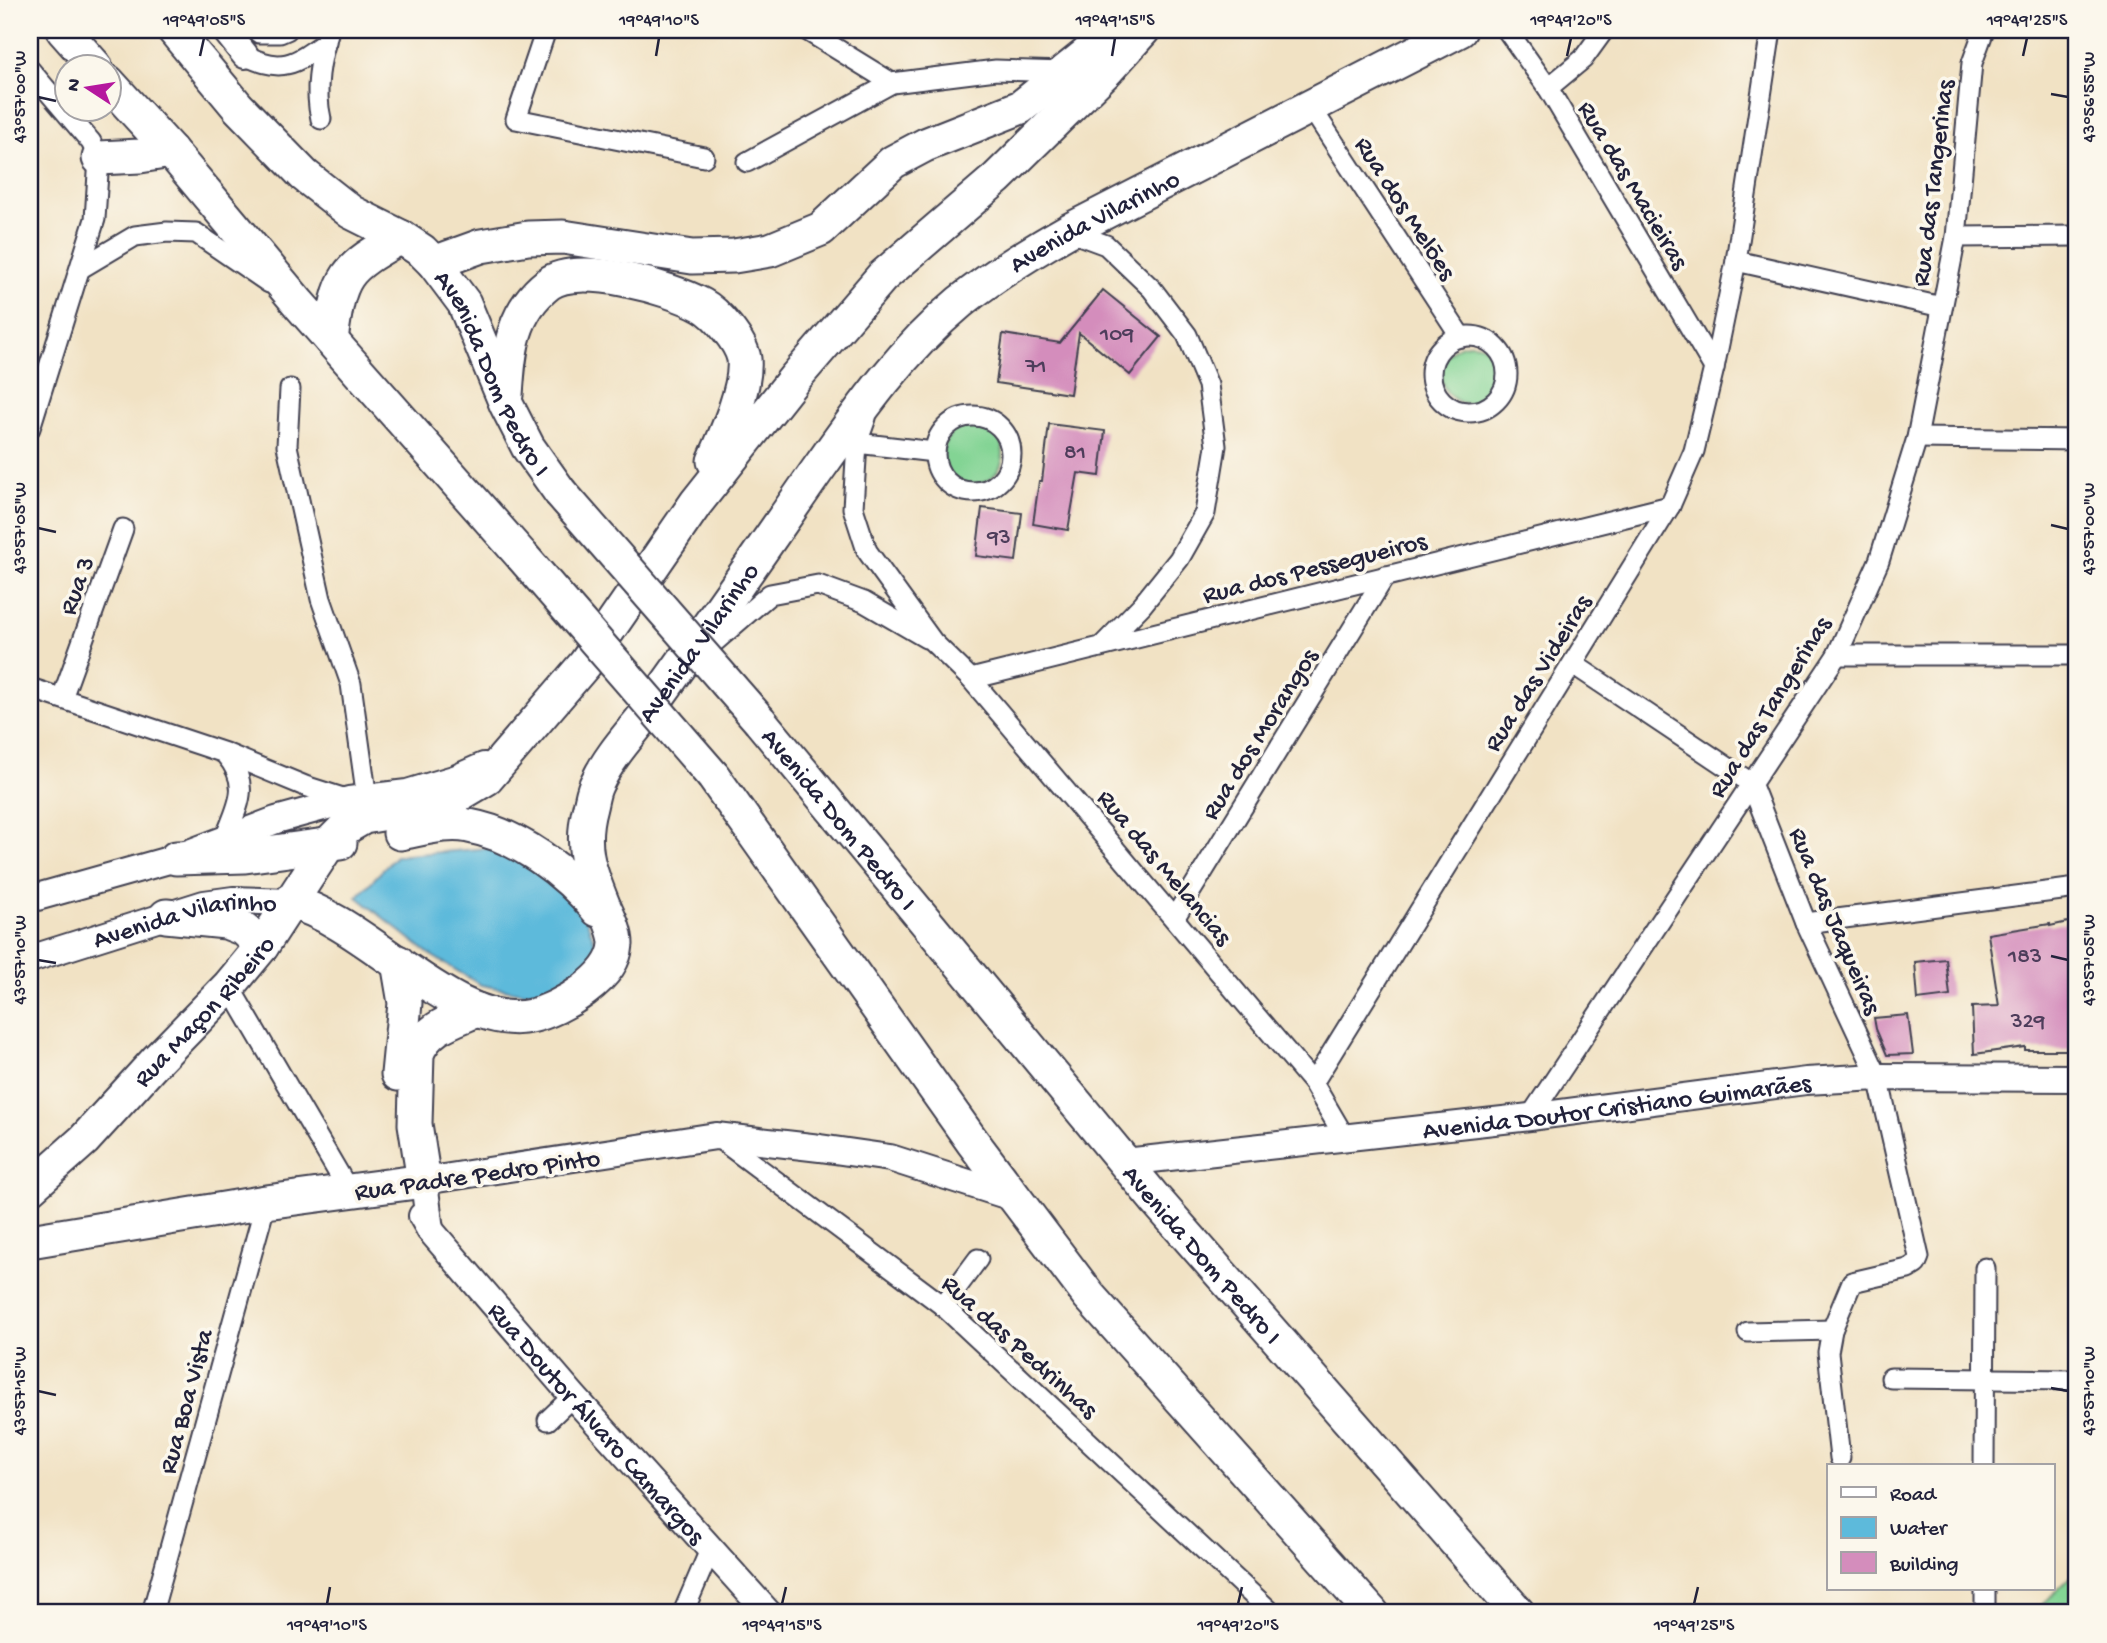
<svg xmlns="http://www.w3.org/2000/svg" width="2107" height="1643" font-family="'Gochi Hand',sans-serif">
	<style>
		.green { fill: #83d494; stroke: #527b68; stroke-width: 2 }
		.water { fill: #5dbadb; stroke: #406e8b; stroke-width: 2 }
		.building { fill: #d48dbc }
		.lines { fill: none; stroke-linecap: round; stroke-linejoin: round }
		.street-casing { stroke: #413f50; stroke-width: 23 }
		.secondary-casing { stroke: #413f50; stroke-width: 30 }
		.highway-casing { stroke: #413f50; stroke-width: 37 }
		.street { stroke: #fff; stroke-width: 19 }
		.secondary { stroke: #fff; stroke-width: 26 }
		.highway { stroke: #fff; stroke-width: 33 }
		.highway-bridge-casing { stroke: #413f50; stroke-width: 37; stroke-linecap: butt }
		.highway-bridge { stroke: #fff; stroke-width: 33 }
		.ticks { fill: none; stroke: #22223b; stroke-width: 2.5 }
		.labels { text-anchor: middle; stroke-width: 7; stroke-linejoin: round; paint-order: stroke }
		.number-label { font-size: 23px; fill: #4e3d5b }
		.street-label { font-size: 26px; fill: #22223b; stroke: #fbf7ec }
		.neatline { fill: none; stroke: #22223b; stroke-width: 2.5 }
		.ticks-label { font-size: 18px; text-anchor: middle; fill: #22223b }
	</style>
	<rect width="100%" height="100%" fill="#fbf7ec"/>
	<filter id="ink" filterUnits="userSpaceOnUse"><feTurbulence type="fractalNoise" baseFrequency=".0143" numOctaves="2"/><feDisplacementMap in="SourceGraphic" scale="14" xChannelSelector="R" yChannelSelector="G"/><feConvolveMatrix kernelMatrix="1 2 1 2 8 2 1 2 1" color-interpolation-filters="sRGB"/></filter>
	<filter id="wash" filterUnits="userSpaceOnUse"><feTurbulence type="fractalNoise" baseFrequency=".00686" numOctaves="4" result="noise"/><feDisplacementMap in="SourceGraphic" scale="28" xChannelSelector="R" yChannelSelector="G"/><feGaussianBlur stdDeviation="1.57" result="paint"/><feColorMatrix in="noise" values="0 0 0 0 0 0 0 0 0 0 0 0 0 0 0 0 0 1.4 0 .05"/><feComposite in="paint" operator="in"/></filter>
	<g filter="url(#wash)">
		<rect width="100%" height="100%" fill="#f1e2c4"/>
		<g class="green">
			<circle cx="1471" cy="374" r="30"/>
			<circle cx="973" cy="454" r="30"/>
			<polygon points="2077,1571 2077,1611 2074,1613 2034,1613"/>
		</g>
		<polygon class="water" points="489,848 545,874 580,903 598,951 591,966 566,985 525,993 481,985 429,954 357,897 396,856"/>
		<g id="blocks">
			<g class="building">
				<polygon points="1103,290 1161,337 1130,375 1079,333 1070,394 996,383 1003,334 1060,343"/>
				<polygon points="1049,424 1105,431 1100,476 1078,473 1068,530 1033,524 1039,481 1042,481"/>
				<polygon points="982,508 1022,513 1016,561 976,556"/>
				<polygon points="2077,920 2077,1050 2025,1050 2025,1047 1974,1054 1972,1007 1999,1006 1988,934 2050,924 2050,926"/>
				<polygon points="1946,959 1950,996 1918,1000 1915,962"/>
				<polygon points="1908,1015 1913,1054 1887,1055 1876,1029 1874,1018"/>
			</g>
		</g>
	</g>
	<g filter="url(#ink)">
		<use href="#blocks" fill-opacity="0" stroke="#413f50" stroke-width="2"/>
		<g class="lines">
			<g class="street-casing">
				<g id="street">
					<polyline points="546,30 516,119 704,157"/>
					<polyline points="806,30 892,83"/>
					<polyline points="1507,30 1548,88 1714,368"/>
					<polyline points="259,33 280,33 287,30"/>
					<path d="M245,55C281,74 295,64 326,42"/>
					<polyline points="30,70 91,142 99,158 95,219 30,428"/>
					<polyline points="1548,88 1583,59 1604,30"/>
					<polyline points="1310,106 1461,337"/>
					<path d="M321,119C314,89 320,59 329,30"/>
					<polyline points="747,162 892,83 996,70 1064,72"/>
					<polyline points="1068,231 1106,245 1152,289 1187,335 1208,385 1216,446 1205,513 1179,559 1142,605 1103,645"/>
					<polyline points="1956,237 2077,236"/>
					<polyline points="1736,261 1942,307"/>
					<polyline points="81,268 135,236 167,232 196,233 269,283"/>
					<circle cx="1469" cy="374" r="38"/>
					<polyline points="290,389 287,446 321,599 351,684 367,799"/>
					<circle cx="973" cy="454" r="38"/>
					<polyline points="866,418 857,443 853,508 867,551 933,642 971,679 1313,1083 1344,1136"/>
					<polyline points="1917,438 2077,440"/>
					<polyline points="857,443 934,452"/>
					<polyline points="704,651 770,594 818,585 864,602 926,638"/>
					<polyline points="1837,655 2077,655"/>
					<polyline points="1573,664 1751,783"/>
					<polyline points="971,679 1670,506"/>
					<polyline points="30,688 225,753 305,786 349,800"/>
					<polyline points="62,698 123,529"/>
					<polyline points="1751,783 1806,923 1878,1077 1919,1257 1916,1264 1908,1269 1852,1282 1832,1330 1828,1352 1840,1458"/>
					<path d="M225,838C238,805 252,785 225,754"/>
					<polyline points="1175,917 1385,576"/>
					<polyline points="1806,923 2077,888"/>
					<polyline points="229,986 349,1191"/>
					<polyline points="1313,1083 1670,506 1694,451 1714,368 1736,261 1771,30"/>
					<polyline points="1530,1117 1837,655 1879,561 1917,438 1956,237 1972,63 1984,30"/>
					<polyline points="717,1137 942,1305 1272,1613"/>
					<polyline points="943,1306 978,1259"/>
					<polyline points="1748,1332 1832,1330"/>
					<polyline points="1891,1378 2077,1380"/>
					<polyline points="548,1420 573,1396"/>
					<polyline points="1984,1466 1985,1268"/>
					<polyline points="1985,1589 1985,1613"/>
					<polyline points="152,1613 266,1202"/>
					<polyline points="683,1613 710,1550"/>
				</g>
			</g>
			<g class="secondary-casing">
				<g id="secondary">
					<polyline points="225,30 245,55"/>
					<polyline points="30,899 176,858 276,820 349,800 407,793 457,778 484,766"/>
					<path id="s1" d="M30,959L204,904L233,900L290,902"/>
					<path id="s2" d="M1125,1162L1530,1117L1806,1081L1878,1077L2077,1078"/>
					<path id="s3" d="M422,1216L430,1230L573,1396L768,1613"/>
					<polyline points="430,1230 424,1181 716,1136 820,1148 890,1158 1012,1197"/>
				</g>
			</g>
			<g class="highway-casing">
				<g id="highway">
					<polyline points="63,30 95,66"/>
					<path id="s4" d="M174,30L238,107L304,175L351,212L401,237L422,251L434,263L464,303L506,404L528,447L560,492"/>
					<polyline points="108,82 171,151 299,304 522,556"/>
					<polyline points="99,158 140,156 171,151"/>
					<polyline points="434,263 481,246 528,238 563,237 692,257 734,256 770,250 821,229 893,162 925,145 1021,107 1087,54 1111,30"/>
					<path d="M331,340C340,274 343,270 401,237"/>
					<path d="M506,395C509,352 511,313 548,284C578,261 671,288 702,305C717,313 741,342 744,359C747,388 726,434 714,461"/>
					<path id="s5" d="M760,721L1155,1199L1518,1613"/>
					<polyline points="713,776 972,1141 1089,1296 1372,1613"/>
					<path d="M400,833C422,829 448,821 469,826C518,835 567,872 598,910"/>
					<polyline points="176,858 245,856 340,843"/>
					<path id="s6" d="M290,902C366,920 455,1033 531,1016C561,1009 614,978 616,944C616,932 609,918 604,907C589,870 579,847 590,807C592,799 593,790 597,783C608,759 626,739 642,719C662,691 682,663 702,635C740,582 777,528 814,475C858,413 901,351 960,302C994,275 1031,252 1068,231L1460,30"/>
					<polyline points="166,916 226,922 244,929 262,946"/>
					<polyline points="398,962 405,1003 398,1074"/>
					<path id="s7" d="M30,1188L84,1140L156,1061L229,986L262,946L328,845L345,828L364,817L433,805L460,794L487,778L585,664L696,503L795,378L882,277L997,178L1107,70L1143,30"/>
					<path d="M30,1241L266,1202L424,1181L415,1124L417,1054C427,1027 452,1021 477,1010"/>
				</g>
			</g>
			<use href="#street" class="street"/>
			<use href="#secondary" class="secondary"/>
			<use href="#highway" class="highway"/>
			<g class="highway-bridge-casing">
				<g id="highway-bridge">
					<polyline points="560,492 760,721"/>
					<polyline points="522,556 713,776"/>
				</g>
			</g>
			<use href="#highway-bridge" class="highway-bridge"/>
		</g>
	</g>
	<path class="ticks" d="M200,56L204,38M656,56L659,38M1112,56L1115,38M1567,56L1571,38M2023,56L2027,38M2051,94L2068,97M38,97L56,101M2051,525L2068,529M38,528L56,532M2051,956L2068,960M38,960L56,963M2051,1388L2068,1391M38,1391L56,1395M327,1604L330,1587M782,1604L786,1587M1238,1604L1242,1587M1694,1604L1698,1587"/>
	<g class="labels">
		<g class="number-label">
			<text x="1117" y="340">109</text>
			<text x="1036" y="372">71</text>
			<text x="1075" y="458">81</text>
			<text x="999" y="543">93</text>
			<text x="2025" y="962">183</text>
			<text x="2028" y="1027">329</text>
		</g>
		<g class="street-label">
			<text transform="translate(1931 183) rotate(-83)" y="9">Rua das Tangerinas</text>
			<text transform="translate(1635 184) rotate(59)" y="9">Rua das Macieiras</text>
			<text transform="translate(1407 207) rotate(57)" y="9">Rua dos Melões</text>
			<text dy="9" stroke="none"><textPath href="#s6" startOffset="1318">Avenida Vilarinho</textPath></text>
			<text dy="9" stroke="none"><textPath href="#s4" startOffset="478">Avenida Dom Pedro I</textPath></text>
			<text transform="translate(1314 566) rotate(-14)" y="9">Rua dos Pessegueiros</text>
			<text transform="translate(75 585) rotate(-70)" y="9">Rua 3</text>
			<text dy="9" stroke="none"><textPath href="#s6" startOffset="730">Avenida Vilarinho</textPath></text>
			<text transform="translate(1536 672) rotate(-58)" y="9">Rua das Videiras</text>
			<text transform="translate(1768 706) rotate(-58)" y="9">Rua das Tangerinas</text>
			<text transform="translate(1258 733) rotate(-58)" y="9">Rua dos Morangos</text>
			<text dy="9" stroke="none"><textPath href="#s5" startOffset="126">Avenida Dom Pedro I</textPath></text>
			<text transform="translate(1166 866) rotate(50)" y="9">Rua das Melancias</text>
			<text transform="translate(1837 920) rotate(67)" y="9">Rua das Jaqueiras</text>
			<text dy="9" stroke="none"><textPath href="#s1" startOffset="161">Avenida Vilarinho</textPath></text>
			<text dy="9" stroke="none"><textPath href="#s7" startOffset="248">Rua Maçon Ribeiro</textPath></text>
			<text dy="9" stroke="none"><textPath href="#s2" startOffset="495">Avenida Doutor Cristiano Guimarães</textPath></text>
			<text transform="translate(477 1173) rotate(-8)" y="9">Rua Padre Pedro Pinto</text>
			<text dy="9" stroke="none"><textPath href="#s5" startOffset="693">Avenida Dom Pedro I</textPath></text>
			<text transform="translate(1021 1345) rotate(42)" y="9">Rua das Pedrinhas</text>
			<text transform="translate(184 1401) rotate(-75)" y="9">Rua Boa Vista</text>
			<text dy="9" stroke="none"><textPath href="#s3" startOffset="271">Rua Doutor Álvaro Camargos</textPath></text>
		</g>
	</g>
	<rect width="2107" height="1643" fill="none" stroke="#fbf7ec" stroke-width="77"/>
	<rect x="1827" y="1464" width="228" height="126" fill="#fbf7ec" stroke="#a4a2a5" stroke-width="2"/>
	<rect x="1841" y="1487" width="35" height="10" fill="#ffffff" stroke="#a4a2a5" stroke-width="2"/>
	<text x="1890" y="1500" font-size="21" fill="#22223b">Road</text>
	<rect x="1841" y="1517" width="35" height="21" fill="#5dbadb" stroke="#a4a2a5" stroke-width="2"/>
	<text x="1890" y="1534" font-size="21" fill="#22223b">Water</text>
	<rect x="1841" y="1552" width="35" height="21" fill="#d48dbc" stroke="#a4a2a5" stroke-width="2"/>
	<text x="1890" y="1570" font-size="21" fill="#22223b">Building</text>
	<g transform="translate(88 88) rotate(282)"><circle r="33" fill="#fbf7ec" stroke="#a4a2a5" stroke-width="2"/>
	<path d="M0-5L12 26L0 18L-12 26Z" fill="#b5179e"/>
	<text y="-10" font-size="19" font-weight="bold" text-anchor="middle" fill="#22223b">N</text>
	</g>
	<rect x="38" y="38" width="2030" height="1566" class="neatline"/>
	<g class="ticks-label">
		<text x="204" y="25">19°49'05"S</text>
		<text x="659" y="25">19°49'10"S</text>
		<text x="1115" y="25">19°49'15"S</text>
		<text x="1571" y="25">19°49'20"S</text>
		<text x="2027" y="25">19°49'25"S</text>
		<text transform="translate(19 97) rotate(-90)" y="6">43°57'00"W</text>
		<text transform="translate(2088 97) rotate(-90)" y="6">43°56'55"W</text>
		<text transform="translate(19 528) rotate(-90)" y="6">43°57'05"W</text>
		<text transform="translate(2088 529) rotate(-90)" y="6">43°57'00"W</text>
		<text transform="translate(19 960) rotate(-90)" y="6">43°57'10"W</text>
		<text transform="translate(2088 960) rotate(-90)" y="6">43°57'05"W</text>
		<text transform="translate(19 1391) rotate(-90)" y="6">43°57'15"W</text>
		<text transform="translate(2088 1391) rotate(-90)" y="6">43°57'10"W</text>
		<text x="327" y="1630">19°49'10"S</text>
		<text x="782" y="1630">19°49'15"S</text>
		<text x="1238" y="1630">19°49'20"S</text>
		<text x="1694" y="1630">19°49'25"S</text>
	</g>
</svg>
